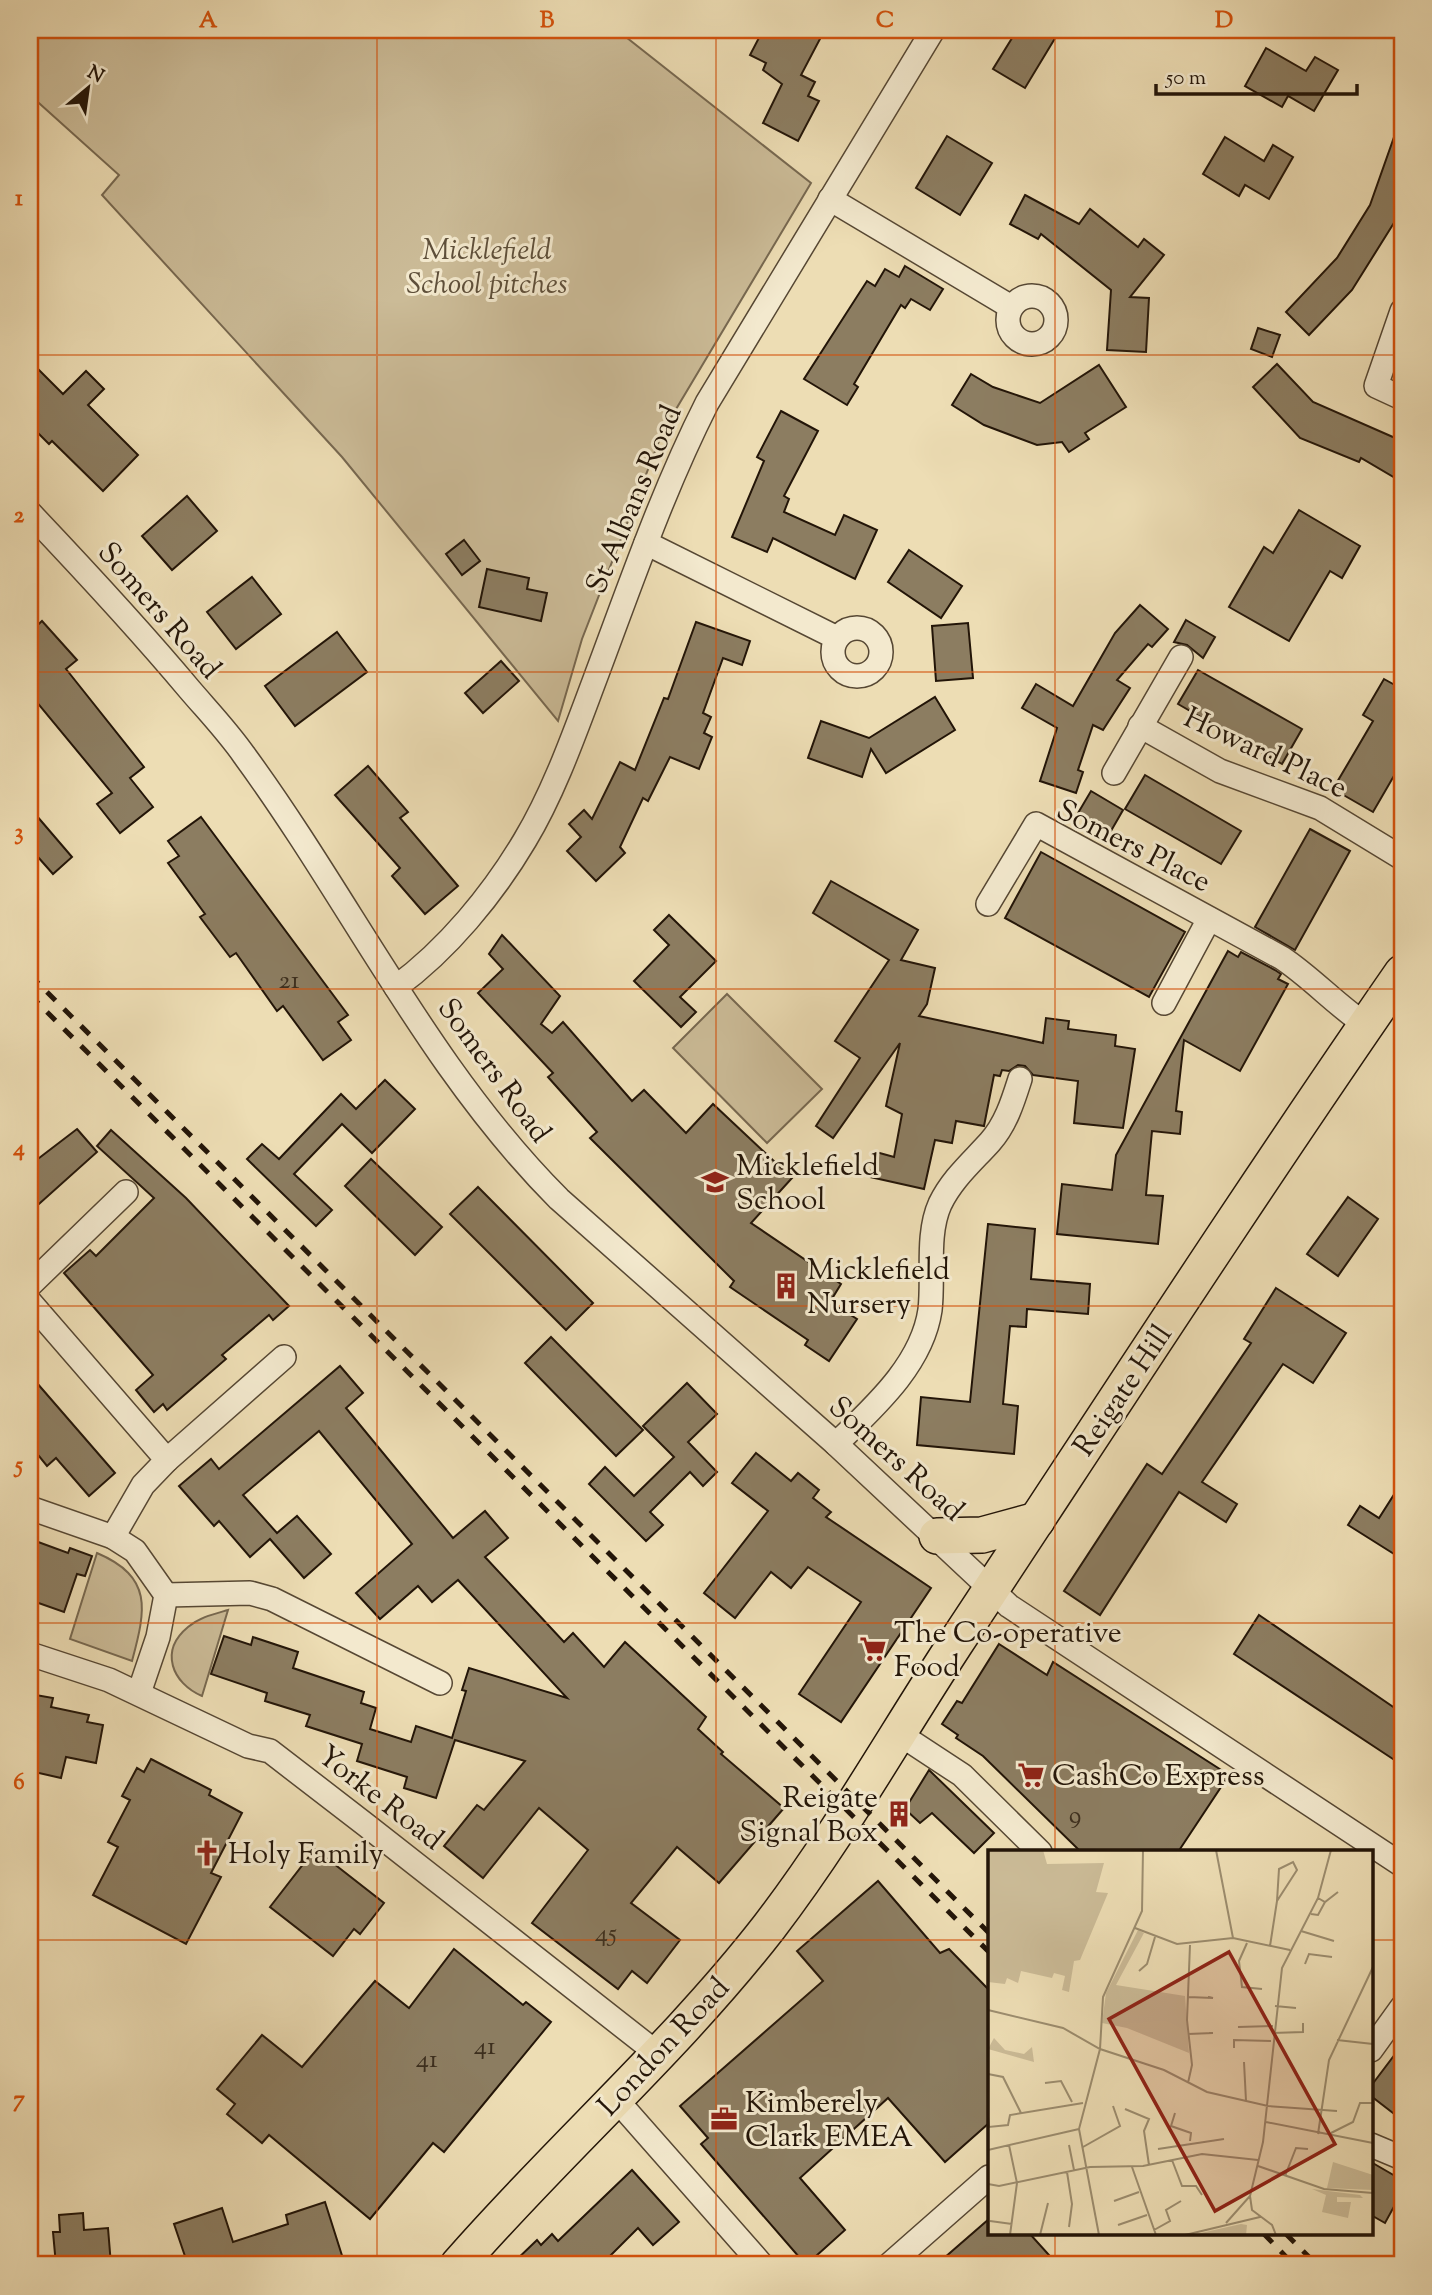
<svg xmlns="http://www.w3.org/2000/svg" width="1432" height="2295" font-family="'Sorts Mill Goudy',serif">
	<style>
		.green { fill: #cbbb97; stroke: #776850; stroke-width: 2 }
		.building { fill: #8c7d61; stroke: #231508; stroke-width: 2 }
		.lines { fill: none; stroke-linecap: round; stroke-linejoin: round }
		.minor-casing { stroke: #564733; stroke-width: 26 }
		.primary-casing { stroke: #231508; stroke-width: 38 }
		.minor { stroke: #f3e9ce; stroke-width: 23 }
		.primary { stroke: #edddb4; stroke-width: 35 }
		.rail { stroke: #231508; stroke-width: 5; stroke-dasharray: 12 12; stroke-linecap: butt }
		.grid { fill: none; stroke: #d4520c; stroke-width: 2; stroke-opacity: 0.55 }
		.labels { text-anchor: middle; stroke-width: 6; stroke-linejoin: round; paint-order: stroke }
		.number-label { font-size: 26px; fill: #3d2f1e }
		.park-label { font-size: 30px; font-style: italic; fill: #5e4f3a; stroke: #f3e9ce }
		.street-label { font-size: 30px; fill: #231508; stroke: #f3e9ce }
		.poi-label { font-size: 30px; fill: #231508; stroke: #f3e9ce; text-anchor: start }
		.inset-road { fill: none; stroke: #9c8d6f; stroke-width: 2 }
		.view { fill: #8f2418; fill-opacity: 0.15; stroke: #8f2418; stroke-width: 3.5 }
		.inset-edge { fill: none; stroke: #231508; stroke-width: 3.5 }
		.neatline { fill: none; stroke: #d4520c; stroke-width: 2.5 }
		.grid-label { font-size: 23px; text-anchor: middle; font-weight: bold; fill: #d4520c }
	</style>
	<rect width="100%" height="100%" fill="#edddb4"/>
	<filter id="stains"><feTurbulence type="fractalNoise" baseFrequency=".00286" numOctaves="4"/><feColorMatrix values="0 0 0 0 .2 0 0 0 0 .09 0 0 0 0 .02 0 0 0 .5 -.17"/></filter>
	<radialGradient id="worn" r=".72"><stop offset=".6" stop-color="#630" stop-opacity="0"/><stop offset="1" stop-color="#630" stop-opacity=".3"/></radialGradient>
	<g class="green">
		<polygon points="30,30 617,30 811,183 663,431 582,639 558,721 342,457 102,195 119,175 30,95"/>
		<polygon points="727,994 822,1089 767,1143 673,1048"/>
		<path d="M97,1553C153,1577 146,1609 132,1661L70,1639Z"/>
		<path d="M228,1610L202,1696C172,1683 159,1651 188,1627C200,1617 214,1614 228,1610Z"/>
	</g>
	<g class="building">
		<polygon points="763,30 806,30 821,37 801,75 815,82 808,96 819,101 798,141 763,123 782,84 763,70 766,63 750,55"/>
		<polygon points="1017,30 1060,30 1025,88 993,69"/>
		<polygon points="1266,48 1306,71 1315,57 1338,70 1314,111 1288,96 1282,107 1245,86"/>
		<polygon points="1399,123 1402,124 1402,210 1352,290 1309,335 1286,312 1337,258 1370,205"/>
		<polygon points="947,136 992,163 960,215 916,188"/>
		<polygon points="1225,137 1264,161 1273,145 1293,157 1269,199 1245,185 1239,196 1203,174"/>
		<polygon points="1025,195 1079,224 1090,209 1138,247 1144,239 1164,255 1130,297 1149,298 1146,352 1107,350 1111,290 1041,234 1038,239 1010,224"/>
		<polygon points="905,266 943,289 930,310 911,299 905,308 901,305 854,384 858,387 847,405 804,379 867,281 875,286 885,269 899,277"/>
		<polygon points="1258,328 1280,335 1272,357 1251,349"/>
		<polygon points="30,361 63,394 86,371 104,389 88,405 138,455 103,491 52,441 49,444 30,425"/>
		<polygon points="1277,364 1313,402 1402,441 1402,482 1361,458 1359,462 1300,438 1253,387"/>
		<polygon points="1099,365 1126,407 1085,433 1089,439 1069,452 1062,442 1037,445 984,425 952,405 971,374 993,387 1040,403"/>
		<polygon points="781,411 818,431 784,496 789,499 784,512 835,535 844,515 877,530 855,579 773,538 767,552 732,537 764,461 757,457"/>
		<polygon points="187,496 217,531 172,570 142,536"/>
		<polygon points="1299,510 1360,546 1342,578 1330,571 1289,641 1229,607 1264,547 1273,553"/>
		<polygon points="464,540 480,561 462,575 446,554"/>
		<polygon points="909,550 962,586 941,618 888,582"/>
		<polygon points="487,569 529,578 527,589 547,593 541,621 479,607"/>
		<polygon points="252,577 281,614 236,649 207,612"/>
		<polygon points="1140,605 1168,629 1152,647 1148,644 1117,680 1130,688 1103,730 1093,725 1078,770 1083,772 1076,793 1040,781 1057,728 1022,708 1036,684 1073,706 1115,633"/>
		<polygon points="1186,620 1215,637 1203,658 1187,645 1174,642"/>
		<polygon points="42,621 77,660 66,669 144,767 130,778 153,807 120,833 97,804 112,793 30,694 30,632"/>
		<polygon points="696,622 750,641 742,665 723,658 703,713 711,717 704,733 712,737 699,769 670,757 648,801 643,798 620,847 625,853 596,881 567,851 581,837 569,824 584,810 592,819 620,762 635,770 664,698 668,699"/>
		<polygon points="968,623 973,678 936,681 932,626"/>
		<polygon points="337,632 367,672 295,726 265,686"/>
		<polygon points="501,661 519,681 483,713 465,693"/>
		<polygon points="1198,670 1302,729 1282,764 1178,704"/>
		<polygon points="1384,679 1402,689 1402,762 1373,812 1333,789 1373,721 1363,715"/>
		<polygon points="935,697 955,730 886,773 871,749 862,777 808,758 821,721 869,738"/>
		<polygon points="368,766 408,812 400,818 458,886 425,914 392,876 400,868 335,795"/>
		<polygon points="1145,775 1241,831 1221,864 1125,809"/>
		<polygon points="1091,791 1123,810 1111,831 1078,813"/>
		<polygon points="30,808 72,857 53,874 30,848"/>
		<polygon points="201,817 348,1015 338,1022 351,1040 323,1060 283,1006 277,1011 236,953 230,957 200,917 205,914 168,863 179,856 168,841"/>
		<polygon points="1310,829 1350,851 1295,950 1255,927"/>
		<polygon points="1041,852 1185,932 1149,997 1005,918"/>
		<polygon points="831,881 918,930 901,960 935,968 927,1004 919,1016 1043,1043 1046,1018 1069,1021 1068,1029 1116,1035 1115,1046 1135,1049 1123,1128 1074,1123 1078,1081 1033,1075 1025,1066 1018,1065 1009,1071 1002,1070 1000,1076 994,1075 984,1126 956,1121 952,1143 935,1140 924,1189 870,1177 876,1152 894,1157 902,1114 886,1106 900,1043 833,1138 816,1126 860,1058 835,1041 889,960 813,913"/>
		<polygon points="669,915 716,961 680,997 696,1012 681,1027 634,981 669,945 654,930"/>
		<polygon points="502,935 560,996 541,1024 552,1033 563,1022 632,1101 644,1090 686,1133 713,1104 792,1178 751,1223 841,1284 830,1302 857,1319 829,1361 805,1345 808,1340 730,1287 734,1281 590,1138 597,1132 548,1077 553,1073 478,993 503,969 489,954"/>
		<polygon points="1228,951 1238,957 1241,952 1275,970 1281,974 1278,979 1288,984 1240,1071 1184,1040 1176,1111 1182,1112 1180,1134 1152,1131 1146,1195 1163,1196 1158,1244 1057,1234 1062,1184 1112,1190 1116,1155"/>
		<polygon points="385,1080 415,1109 372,1153 342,1124 294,1174 332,1210 316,1226 247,1159 262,1144 279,1159 341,1094 356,1109"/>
		<polygon points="77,1129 97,1152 30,1212 30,1165"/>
		<polygon points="111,1130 186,1198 289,1306 273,1320 269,1315 222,1355 226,1359 167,1410 163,1404 154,1412 136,1390 153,1375 64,1273 90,1250 96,1256 154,1198 97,1146"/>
		<polygon points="371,1159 442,1227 415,1255 345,1186"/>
		<polygon points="478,1187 593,1303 566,1330 450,1214"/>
		<polygon points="1348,1197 1378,1219 1338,1276 1307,1254"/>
		<polygon points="988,1224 1035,1229 1031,1279 1090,1284 1088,1314 1027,1309 1026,1327 1010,1326 1003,1404 1018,1406 1014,1454 917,1445 921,1397 970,1402"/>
		<polygon points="1276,1288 1346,1333 1313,1383 1283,1364 1202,1482 1237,1504 1226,1522 1179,1492 1100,1615 1064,1591 1147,1464 1162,1474 1251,1343 1244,1339"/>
		<polygon points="551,1337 643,1430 616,1456 525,1363"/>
		<polygon points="340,1366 363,1393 346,1408 453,1538 485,1511 508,1538 485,1557 564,1642 573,1633 604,1667 625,1642 706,1717 698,1729 723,1752 721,1754 784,1808 719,1883 677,1847 631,1903 680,1940 647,1983 632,1971 618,1989 532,1923 588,1850 539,1808 483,1878 444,1846 477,1805 484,1810 525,1761 455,1740 436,1798 404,1788 407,1777 357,1761 362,1744 306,1726 310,1715 265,1701 267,1693 211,1674 224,1636 251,1645 253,1637 298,1652 293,1668 364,1692 361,1703 376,1708 370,1729 411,1742 416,1726 452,1738 466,1691 462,1690 469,1668 567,1698 458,1580 432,1602 418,1586 380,1619 356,1593 412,1544 319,1431 243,1495 277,1533 297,1516 331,1554 304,1578 270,1539 250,1557 219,1521 214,1526 179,1486 211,1459 219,1469"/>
		<polygon points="30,1375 115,1473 89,1496 56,1458 47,1466 30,1445"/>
		<polygon points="687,1383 717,1414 688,1442 717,1472 703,1486 690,1472 650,1512 663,1525 646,1541 589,1484 605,1467 634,1496 674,1457 643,1426"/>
		<polygon points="756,1453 791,1481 798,1473 819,1490 813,1498 831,1512 826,1517 931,1588 841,1722 799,1694 861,1602 808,1567 791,1588 771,1572 735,1618 704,1593 768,1511 732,1483"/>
		<polygon points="1402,1482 1402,1559 1348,1525 1360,1506 1379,1518"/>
		<polygon points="30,1539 68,1553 70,1548 92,1556 85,1576 77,1574 64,1612 30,1600"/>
		<polygon points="1259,1615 1402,1713 1402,1765 1234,1654"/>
		<polygon points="999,1644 1047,1675 1053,1662 1229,1775 1178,1852 1081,1852 983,1756 956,1738 958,1735 942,1724 957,1701 962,1703"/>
		<polygon points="30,1694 53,1698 51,1707 89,1715 87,1722 103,1725 96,1763 66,1757 61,1778 30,1771"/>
		<polygon points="151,1759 211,1790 209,1795 242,1813 211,1873 221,1877 186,1944 93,1895 118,1847 108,1842 130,1800 122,1796 137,1768 144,1772"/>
		<polygon points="929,1770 994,1833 974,1853 932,1813 920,1823 905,1809"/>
		<polygon points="315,1849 384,1903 360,1934 354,1929 333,1956 270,1907"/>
		<polygon points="878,1881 940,1953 949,1949 989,1990 989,2123 945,2162 888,2098 800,2178 845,2230 806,2265 701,2144 708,2138 680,2106 823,1981 797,1951"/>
		<polygon points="454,1949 523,2005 526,2002 551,2022 444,2152 433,2143 370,2219 269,2135 262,2143 227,2114 235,2104 217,2089 262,2035 302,2067 375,1981 409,2008"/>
		<polygon points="1402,2045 1402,2120 1371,2096 1371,2086"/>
		<polygon points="1371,2162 1402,2180 1402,2192 1385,2223 1371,2215"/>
		<polygon points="632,2170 679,2222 653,2245 638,2228 601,2265 511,2265 537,2240 541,2245 552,2234 558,2241"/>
		<polygon points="325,2202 345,2265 188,2265 174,2224 222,2208 233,2242 288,2224 286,2215"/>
		<polygon points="83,2213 84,2230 108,2228 111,2265 56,2265 53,2232 60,2232 59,2215"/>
		<polygon points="989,2219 989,2234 1030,2234 1058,2265 936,2265"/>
	</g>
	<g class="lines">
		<g class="minor-casing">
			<g id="minor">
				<polyline points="830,199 1011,307"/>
				<circle cx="1032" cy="320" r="24"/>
				<polyline points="1402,311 1376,386 1402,398"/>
				<path d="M30,513C85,571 139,629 190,690C208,711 228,732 244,755C351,901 430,1070 559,1199L836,1444L1009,1606L1402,1865"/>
				<polyline points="646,543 837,638"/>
				<circle cx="857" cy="652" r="24"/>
				<polyline points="1140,726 1220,771 1320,808 1402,858"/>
				<polyline points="1114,773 1181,657"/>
				<path d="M988,904L1036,824L1282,958C1312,978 1336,1005 1366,1025"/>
				<path d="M396,987C447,950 493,894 525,840C554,792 575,732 595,679C630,586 662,492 707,403L933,30"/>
				<polyline points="1164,1003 1209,919"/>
				<polyline points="30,1285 126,1192"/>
				<polyline points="30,1302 167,1460 143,1485 113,1537"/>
				<path d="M836,1444C873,1408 922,1365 930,1310C934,1277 926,1235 940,1204C952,1179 972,1162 990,1142C1006,1124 1013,1101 1020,1079"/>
				<polyline points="167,1460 284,1357"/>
				<polyline points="30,1508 113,1537 135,1551 166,1595 158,1637 139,1693"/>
				<polyline points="166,1595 250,1593 272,1599 440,1683"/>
				<polyline points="30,1654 109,1680 248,1746 270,1751 366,1825 658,2054"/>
				<polyline points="898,1733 962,1775 1040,1852"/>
				<polyline points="1371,2050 1402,2007"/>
				<polyline points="615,2098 762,2265"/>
				<polyline points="1371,2145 1402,2158"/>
				<polyline points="889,2265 989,2177"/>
			</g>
		</g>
		<g class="primary-casing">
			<g id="primary">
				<polyline points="937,1536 982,1535 1037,1520"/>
				<path d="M458,2265C558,2150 675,2048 769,1927C838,1837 893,1739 955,1644C1103,1420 1249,1194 1402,973"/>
			</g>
		</g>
		<use href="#minor" class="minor"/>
		<use href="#primary" class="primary"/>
		<g class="rail">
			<polyline points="30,975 989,1933"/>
			<polyline points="30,995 989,1952"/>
			<polyline points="1264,2234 1294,2265"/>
			<polyline points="1286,2234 1317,2265"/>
		</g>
	</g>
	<path class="grid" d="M377,30V2265M716,30V2265M1055,30V1852M30,355H1402M30,672H1402M30,989H1402M30,1306H1402M30,1623H1402M30,1940H989M1371,1940H1402M1055,2234V2265"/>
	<defs>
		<g id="school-bare" transform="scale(2.1)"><path d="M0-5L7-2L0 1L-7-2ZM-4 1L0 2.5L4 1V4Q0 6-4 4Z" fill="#8f2418" stroke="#f3e9ce" stroke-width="2.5" paint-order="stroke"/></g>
		<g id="building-bare" transform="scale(2.1)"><path d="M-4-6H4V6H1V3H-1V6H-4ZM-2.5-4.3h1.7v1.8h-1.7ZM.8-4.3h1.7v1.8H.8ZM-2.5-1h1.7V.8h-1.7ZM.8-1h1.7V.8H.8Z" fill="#8f2418" stroke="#f3e9ce" stroke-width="2.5" paint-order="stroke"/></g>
		<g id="supermarket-bare" transform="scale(2.1)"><path d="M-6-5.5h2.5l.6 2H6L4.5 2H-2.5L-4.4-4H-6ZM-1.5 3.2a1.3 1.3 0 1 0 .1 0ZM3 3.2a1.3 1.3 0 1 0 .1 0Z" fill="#8f2418" stroke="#f3e9ce" stroke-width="2.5" paint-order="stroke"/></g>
		<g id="church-bare" transform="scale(2.1)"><path d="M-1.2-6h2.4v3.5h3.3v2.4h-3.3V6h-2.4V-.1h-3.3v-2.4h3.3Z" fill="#8f2418" stroke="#f3e9ce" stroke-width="2.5" paint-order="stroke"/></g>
		<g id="office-bare" transform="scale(2.1)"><path d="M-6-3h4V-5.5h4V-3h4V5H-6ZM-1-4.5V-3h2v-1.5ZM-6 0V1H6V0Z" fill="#8f2418" stroke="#f3e9ce" stroke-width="2.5" paint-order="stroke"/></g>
	</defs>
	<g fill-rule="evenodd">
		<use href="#school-bare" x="715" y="1182"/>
		<use href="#building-bare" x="786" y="1286"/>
		<use href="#supermarket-bare" x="873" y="1649"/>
		<use href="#supermarket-bare" x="1031" y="1775"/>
		<use href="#building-bare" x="899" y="1814"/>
		<use href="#church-bare" x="207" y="1853"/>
		<use href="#office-bare" x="724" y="2119"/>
	</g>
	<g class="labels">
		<g class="number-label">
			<text x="289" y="988">21</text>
			<text x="1075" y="1823">9</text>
			<text x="606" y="1941">45</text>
			<text x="485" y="2054">41</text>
			<text x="427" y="2067">41</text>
		</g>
		<g class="park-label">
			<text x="487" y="259">Micklefield<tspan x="487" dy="34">School pitches</tspan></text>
		</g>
		<g class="street-label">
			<text transform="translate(633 499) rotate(-67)" y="10">St Albans Road</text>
			<text transform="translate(160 610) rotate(49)" y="10">Somers Road</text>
			<text transform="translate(1266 752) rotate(25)" y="10">Howard Place</text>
			<text transform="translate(1134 845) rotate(27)" y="10">Somers Place</text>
			<text transform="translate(495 1070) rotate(54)" y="10">Somers Road</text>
			<text transform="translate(1122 1390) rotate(-56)" y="10">Reigate Hill</text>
			<text transform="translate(897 1458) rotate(42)" y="10">Somers Road</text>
			<text transform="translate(381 1797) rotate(38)" y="10">Yorke Road</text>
			<text transform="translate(663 2046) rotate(-47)" y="10">London Road</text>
		</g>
		<g class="poi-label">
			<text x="736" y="1175">Micklefield<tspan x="736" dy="34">School</tspan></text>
			<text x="807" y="1279">Micklefield<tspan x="807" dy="34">Nursery</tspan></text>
			<text x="894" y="1642">The Co-operative<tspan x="894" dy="34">Food</tspan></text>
			<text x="1052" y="1785">CashCo Express</text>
			<text x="878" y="1807" text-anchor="end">Reigate<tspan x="878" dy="34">Signal Box</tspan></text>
			<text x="228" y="1863">Holy Family</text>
			<text x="745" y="2112">Kimberely<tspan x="745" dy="34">Clark EMEA</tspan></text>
		</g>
	</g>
	<g transform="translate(988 1850)">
		<rect width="385" height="385" fill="#edddb4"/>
		<path d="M0,0H55L59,14L116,13L108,42L120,43L92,110L86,111L81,142L74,140L77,126L66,123L64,128L33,121L30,133L19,128L17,134L0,132ZM150,80L156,83L128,135L197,146L201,203L139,178L114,173L118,143ZM6,188L17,200L36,204L44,197L46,212L0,199ZM345,312L385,325V340L339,338ZM324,339L372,345L375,348L349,347V352H363L360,368L334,362L338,345ZM253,374L259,375L258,385H204Z" fill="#cbbb97"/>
		<path class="inset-road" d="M228,0L245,88M305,12L309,20L289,51L291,19ZM330,48L337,52L350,42M323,64L330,65L337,52M147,78L189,94L245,88L302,100M313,81L346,91M259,93L251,111L254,137L274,139M282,96L289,51M317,114L321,104L344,107M151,121L159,114L167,87M200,147L225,148L220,147M287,156L308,158M0,160L75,178L112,199L176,220L219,242L280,256L349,261M250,177L285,176M284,183L315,182V173M200,184L225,183H221M349,190L385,194M246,198V190L283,191M256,212L258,251M0,224L15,227L33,263M57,233L73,231L84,252M200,233L204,215L199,170L202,95M137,259L161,269L156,281L161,315M187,263L183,276L203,283L202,291M0,267L1,277L20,275L22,265L95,253M278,272L385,293M343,283L365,272L372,253H385M330,284L341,210L385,117M21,295L29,333L22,385M81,295L86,320M95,297L132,276L125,256M170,299L236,289M0,300L91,279M184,310L194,336H208L214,345M270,316L336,339L385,343M144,317L168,385M79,322L84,354L81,377M297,326L308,298L320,299M0,334L11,336L102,317L155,316L214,304L270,310M262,346L264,360L284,375L288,385M126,351L151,342M2,371L24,374M238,373L262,346L275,292L294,118L330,48L343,0M130,375L159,365M166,380L182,371L178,360L193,351M52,385L60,353M111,385L91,279L112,199L115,147L154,61L155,0M197,385L272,367"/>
		<path class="view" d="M241,102L347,294L227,361L121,169Z"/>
		<rect width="385" height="385" class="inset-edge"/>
	</g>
	<rect width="1432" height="2295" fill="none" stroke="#edddb4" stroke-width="77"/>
	<g transform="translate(88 88) rotate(29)" stroke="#f3e9ce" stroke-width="5" paint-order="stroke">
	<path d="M0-5L12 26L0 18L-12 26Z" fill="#231508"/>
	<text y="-10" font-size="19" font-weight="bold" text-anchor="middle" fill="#231508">N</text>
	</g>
	<path d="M1156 84v10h201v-10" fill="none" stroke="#231508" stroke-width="3.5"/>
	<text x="1166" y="84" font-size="21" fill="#231508" stroke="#f3e9ce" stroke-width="5" paint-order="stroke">50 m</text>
	<rect x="38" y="38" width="1356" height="2218" class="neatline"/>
	<g class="grid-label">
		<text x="208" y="27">A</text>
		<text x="547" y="27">B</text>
		<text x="885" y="27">C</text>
		<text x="1224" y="27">D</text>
		<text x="19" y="205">1</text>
		<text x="19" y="522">2</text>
		<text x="19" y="839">3</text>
		<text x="19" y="1155">4</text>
		<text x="19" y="1472">5</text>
		<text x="19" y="1789">6</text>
		<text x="19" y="2106">7</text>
	</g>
	<rect width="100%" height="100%" filter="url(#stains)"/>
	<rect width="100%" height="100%" fill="url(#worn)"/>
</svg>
